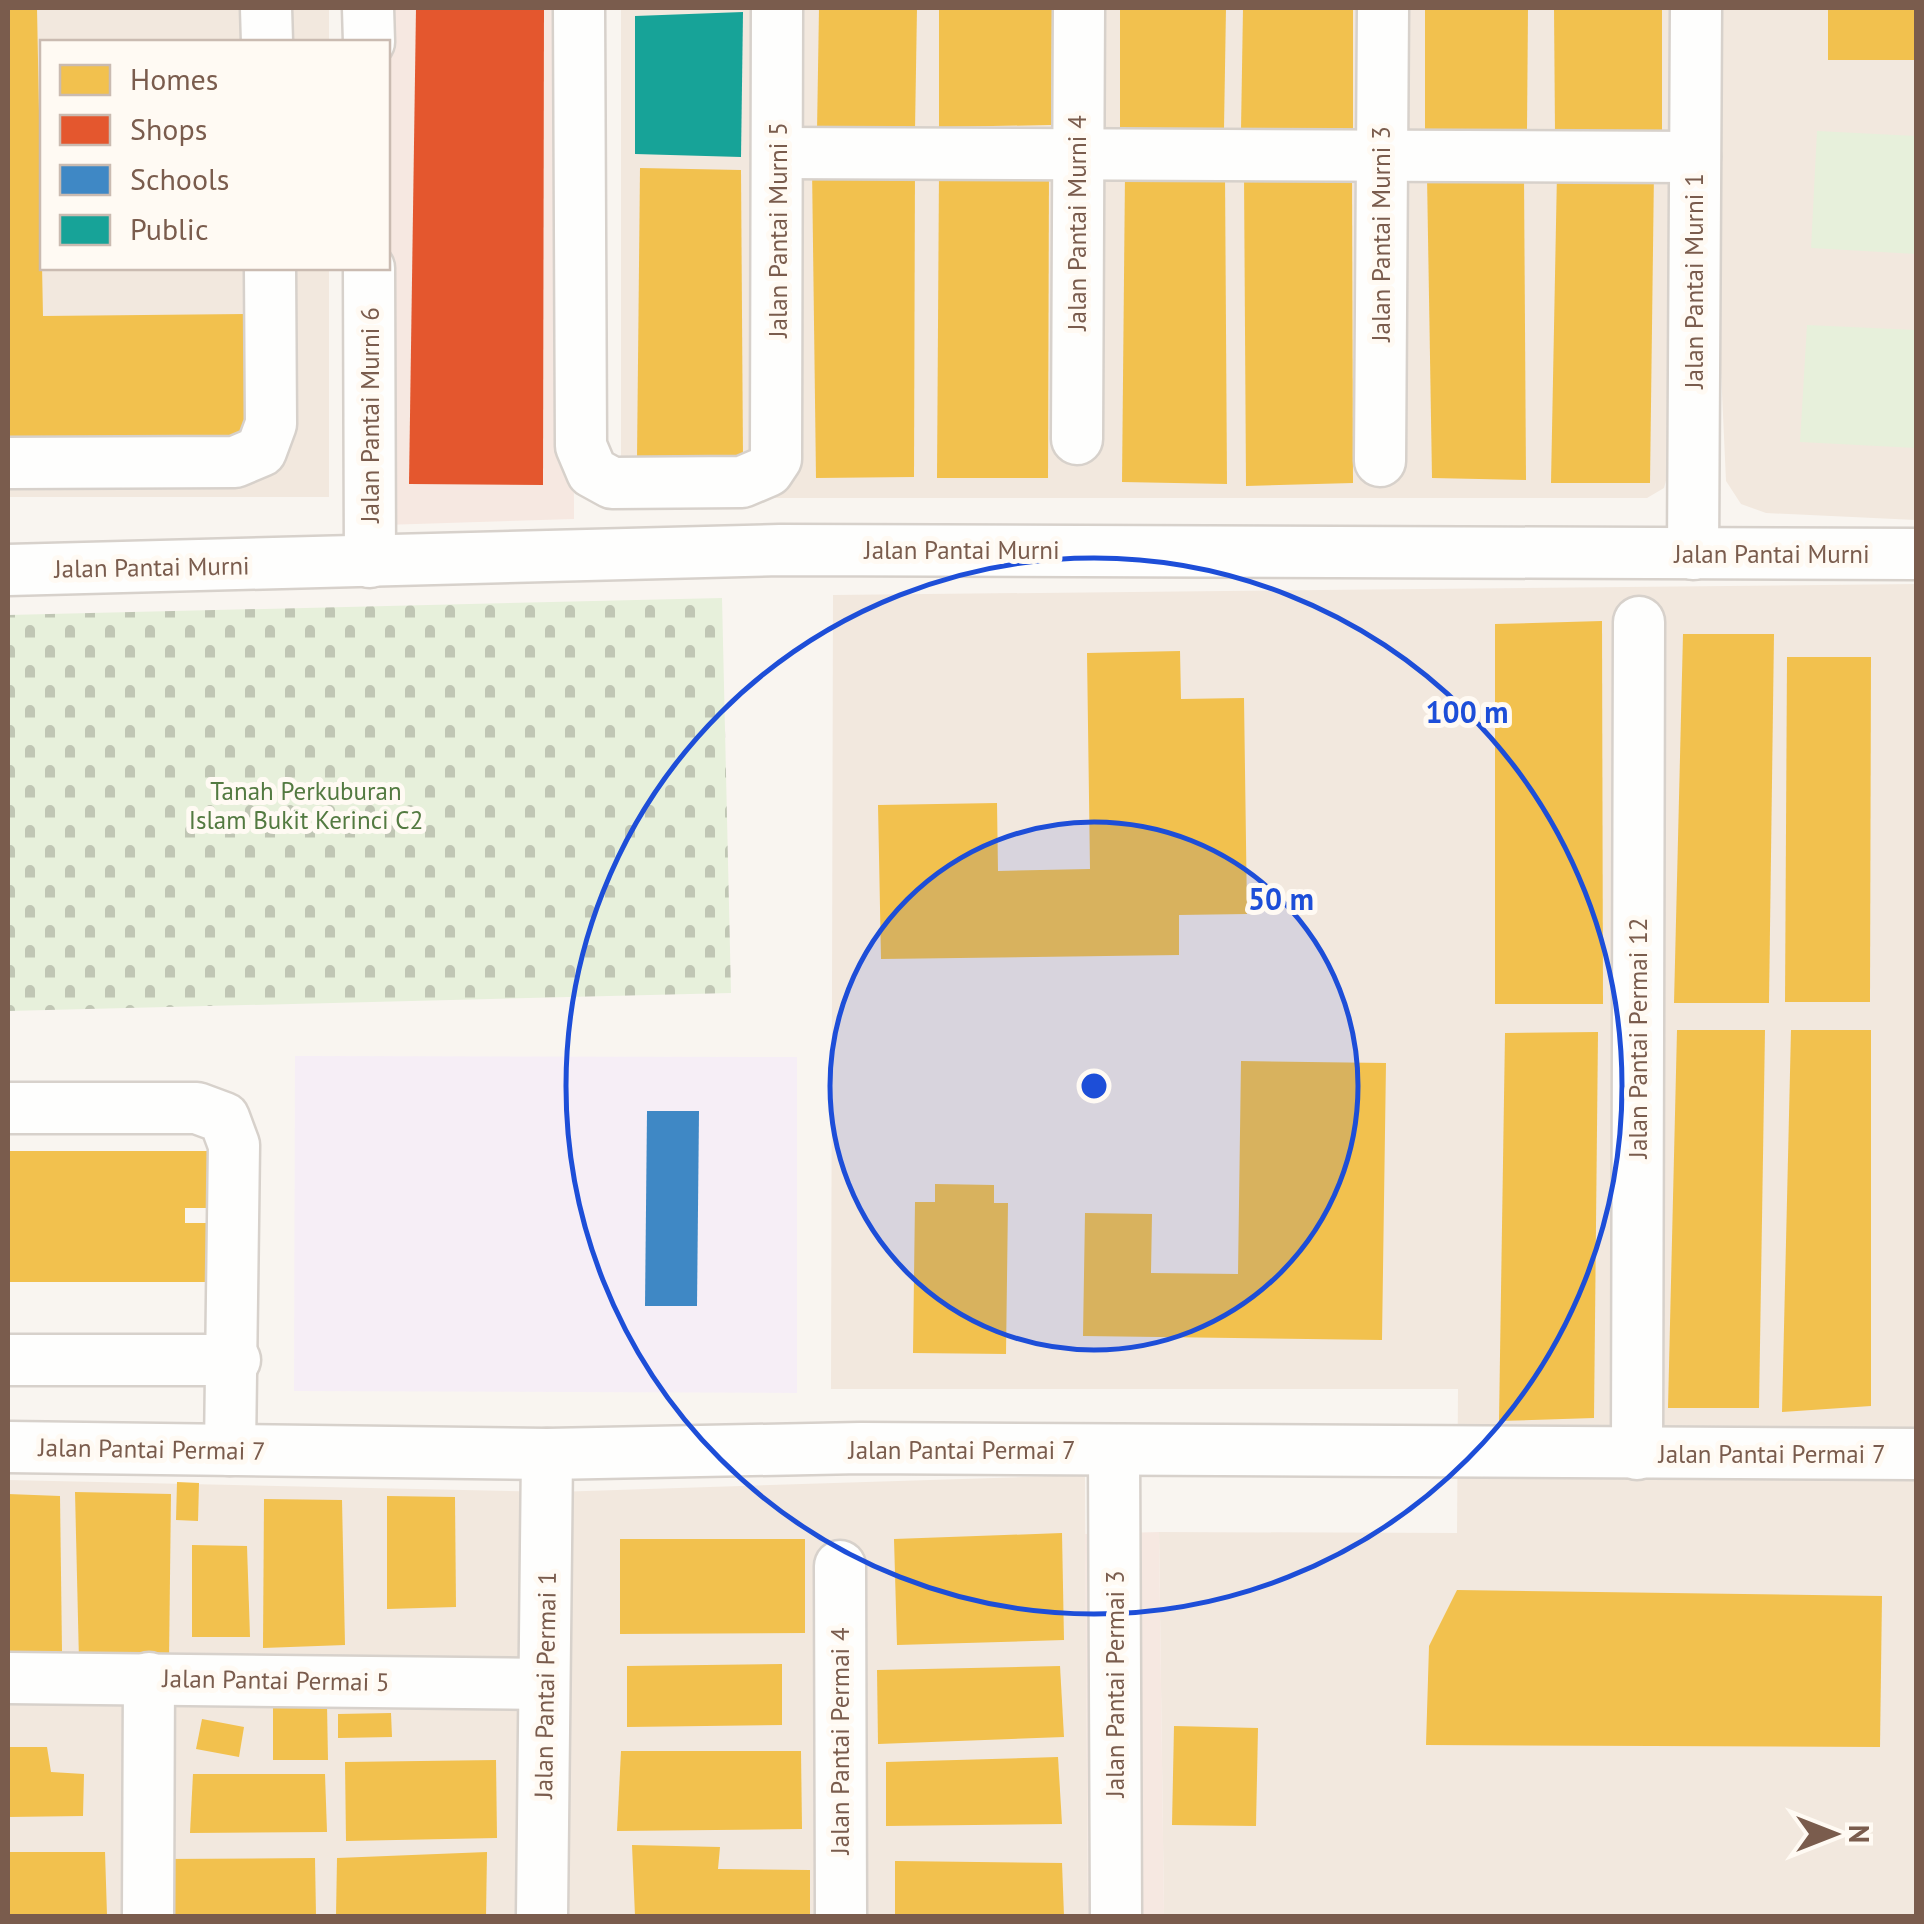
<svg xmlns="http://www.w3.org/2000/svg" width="1924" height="1924" font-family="'PT Sans',sans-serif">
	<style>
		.residential { fill: #f2e8de }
		.commercial { fill: #f6e8e1 }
		.education { fill: #f6eef6 }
		.green { fill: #e7f0db }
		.cemetery { fill: url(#cemetery-stones) }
		.homes { fill: #f2c14e }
		.shops { fill: #e4572e }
		.schools { fill: #3f88c5 }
		.public { fill: #17a398 }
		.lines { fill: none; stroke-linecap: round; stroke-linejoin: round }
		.minor-casing { stroke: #d7d1cb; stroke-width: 55 }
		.minor { stroke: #fefefd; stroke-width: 50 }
		.ring { fill: none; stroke: #1d4ed8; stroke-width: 5 }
		.labels { text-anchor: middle; stroke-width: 10; stroke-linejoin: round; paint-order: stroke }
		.street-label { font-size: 25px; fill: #7a5c4d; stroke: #fffaf3 }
		.park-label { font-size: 25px; fill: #537a41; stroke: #fffaf3 }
		.centre { fill: #1d4ed8; stroke: #fffaf3; stroke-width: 5 }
		.ring-label { font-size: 30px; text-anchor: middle; font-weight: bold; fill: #1d4ed8; stroke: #fffaf3; stroke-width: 10; stroke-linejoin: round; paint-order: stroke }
	</style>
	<defs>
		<pattern id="cemetery-stones" width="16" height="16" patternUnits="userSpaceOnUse" patternTransform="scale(2.5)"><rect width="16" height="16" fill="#e7f0db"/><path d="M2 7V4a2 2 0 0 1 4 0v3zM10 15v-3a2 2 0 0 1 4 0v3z" fill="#c0c6b4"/></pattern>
	</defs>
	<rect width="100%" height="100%" fill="#f9f5f0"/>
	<g class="residential">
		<polygon points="8,8 329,8 329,42 42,42 42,268 329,268 329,497 8,497"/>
		<polygon points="621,8 1672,8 1672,459 1664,488 1647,498 621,498"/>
		<polygon points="1722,8 1916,8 1916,520 1766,513 1741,504 1726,481 1721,371"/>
		<polygon points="1916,584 1916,1916 1164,1916 1159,1532 1457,1533 1458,1389 831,1389 833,595"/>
		<polygon points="1085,1475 1088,1916 8,1916 8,1480 555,1492"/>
	</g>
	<g class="commercial">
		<polygon points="383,8 573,8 574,519 384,525 388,42"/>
		<polygon points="1159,1532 1164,1916 1088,1916 1085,1534"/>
	</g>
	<polygon class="education" points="295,1056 797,1057 797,1393 294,1391"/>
	<g class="green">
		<polygon points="1817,131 1916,136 1916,254 1811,248"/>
		<polygon points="1807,325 1916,330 1916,448 1800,442"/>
	</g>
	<polygon class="cemetery" points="722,598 731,993 8,1011 8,615"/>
	<g class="homes">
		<polygon points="8,8 37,8 43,316 245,314 248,442 8,438"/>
		<polygon points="819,8 917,8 915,130 817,131"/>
		<polygon points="939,8 1052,8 1051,125 939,127"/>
		<polygon points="1120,8 1226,8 1224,128 1120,130"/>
		<polygon points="1243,8 1353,8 1353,130 1241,130"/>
		<polygon points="1425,8 1528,8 1527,129 1425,131"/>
		<polygon points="1554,8 1662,8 1662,130 1555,133"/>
		<rect x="1828" y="8" width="88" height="52"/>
		<polygon points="915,166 914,477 816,478 812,167"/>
		<polygon points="640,168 741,170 743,457 637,458"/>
		<polygon points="1049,168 1048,478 937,478 939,170"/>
		<polygon points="1654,171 1650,483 1551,483 1557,172"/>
		<polygon points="1225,173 1227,484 1122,482 1125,174"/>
		<polygon points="1352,174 1353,483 1246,486 1244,175"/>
		<polygon points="1524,175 1526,480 1432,478 1427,176"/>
		<polygon points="1602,621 1603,1004 1495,1004 1495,624"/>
		<polygon points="1683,634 1774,634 1769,1003 1674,1003"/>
		<polygon points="1180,651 1181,699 1244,698 1247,914 1179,915 1179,955 881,959 878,805 997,803 998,871 1090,869 1087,653"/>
		<polygon points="1787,657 1871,657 1870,1002 1785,1002"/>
		<polygon points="1677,1030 1765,1030 1759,1408 1668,1408"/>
		<polygon points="1791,1030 1871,1030 1871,1406 1782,1412"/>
		<polygon points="1598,1032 1594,1418 1499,1421 1505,1033"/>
		<polygon points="1241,1061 1386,1063 1382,1340 1083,1336 1085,1213 1152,1214 1151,1273 1238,1274"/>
		<polygon points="8,1151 215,1151 215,1208 185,1208 185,1223 213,1223 213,1282 8,1282"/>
		<polygon points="935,1184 994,1185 994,1203 1008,1203 1006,1354 913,1353 915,1202 935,1202"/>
		<polygon points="177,1482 199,1483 198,1521 176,1520"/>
		<polygon points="75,1492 171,1494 169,1660 79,1661"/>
		<polygon points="8,1494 60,1496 62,1652 8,1652"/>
		<polygon points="387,1496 455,1497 456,1607 387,1609"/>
		<polygon points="264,1499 342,1500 345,1645 263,1648"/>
		<polygon points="1062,1533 1064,1640 897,1645 894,1539"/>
		<polygon points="620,1539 805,1539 805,1633 620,1634"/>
		<polygon points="192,1545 247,1546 250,1637 192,1637"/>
		<polygon points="1457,1590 1882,1596 1880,1747 1426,1745 1429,1646"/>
		<polygon points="782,1664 782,1725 627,1727 627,1666"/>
		<polygon points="1060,1666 1064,1737 878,1744 877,1670"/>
		<polygon points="327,1704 328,1760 273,1760 273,1705"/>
		<polygon points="391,1713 392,1737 338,1738 338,1714"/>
		<polygon points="202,1719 244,1727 239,1757 196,1749"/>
		<polygon points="1174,1726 1258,1728 1256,1826 1172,1825"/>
		<polygon points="8,1747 47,1747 51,1772 84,1774 83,1816 8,1817"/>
		<polygon points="621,1751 801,1751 802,1829 617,1831"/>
		<polygon points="1058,1757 1062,1824 886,1826 886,1762"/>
		<polygon points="496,1760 497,1838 346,1841 345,1762"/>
		<polygon points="193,1774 325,1774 327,1832 190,1833"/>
		<polygon points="632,1845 720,1847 718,1869 810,1870 810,1916 635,1916"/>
		<polygon points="8,1852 105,1852 107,1916 8,1916"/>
		<polygon points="487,1852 486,1916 336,1916 337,1858"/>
		<polygon points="315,1858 316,1916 164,1916 162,1859"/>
		<polygon points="895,1861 1062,1863 1064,1916 895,1916"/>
	</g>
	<polygon class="shops" points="416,8 544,8 543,485 409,484"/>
	<polygon class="schools" points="647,1111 699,1111 697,1306 645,1306"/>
	<polygon class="public" points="743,12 741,157 635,154 635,16"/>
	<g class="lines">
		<g class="minor-casing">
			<g id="minor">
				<polyline points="266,8 267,42"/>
				<polyline points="368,8 369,42"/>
				<polyline points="579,8 581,446 592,472 612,483 742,482 768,471 776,459 777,8"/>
				<polyline points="777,153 1695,157"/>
				<polyline points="369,268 370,562"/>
				<polyline points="1077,439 1079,8"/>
				<polyline points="1380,461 1383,8"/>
				<polyline points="8,463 235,462 261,451 271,424 270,268"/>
				<polyline points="1693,554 1696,8"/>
				<polyline points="8,570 780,550 1916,554"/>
				<polyline points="8,1108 197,1108 224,1118 234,1145 230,1450"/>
				<polyline points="8,1360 235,1360"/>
				<polyline points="8,1447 547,1454 861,1448 1916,1454"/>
				<polyline points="1114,1451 1116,1916"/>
				<polyline points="1637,1454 1639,622"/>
				<polyline points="840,1566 841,1916"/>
				<polyline points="8,1678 544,1684"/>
				<polyline points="148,1916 149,1678"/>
				<polyline points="542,1916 547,1454"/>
			</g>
		</g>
		<use href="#minor" class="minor"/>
	</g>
	<circle cx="1094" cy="1086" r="264" fill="#1d4ed8" fill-opacity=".12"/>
	<g class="ring">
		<circle cx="1094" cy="1086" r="264"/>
		<circle cx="1094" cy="1086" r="528"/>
	</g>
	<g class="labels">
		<g class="street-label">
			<text transform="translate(1077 223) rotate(-90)" y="9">Jalan Pantai Murni 4</text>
			<text transform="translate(778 230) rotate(-90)" y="9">Jalan Pantai Murni 5</text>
			<text transform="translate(1381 234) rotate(-90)" y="9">Jalan Pantai Murni 3</text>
			<text transform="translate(1694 281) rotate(-90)" y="9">Jalan Pantai Murni 1</text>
			<text transform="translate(370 415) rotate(-90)" y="9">Jalan Pantai Murni 6</text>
			<text x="962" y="559">Jalan Pantai Murni</text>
			<text x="1772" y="563">Jalan Pantai Murni</text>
			<text transform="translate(152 567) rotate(-1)" y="9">Jalan Pantai Murni</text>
			<text transform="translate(1638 1038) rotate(-90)" y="9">Jalan Pantai Permai 12</text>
			<text transform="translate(152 1449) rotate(1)" y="9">Jalan Pantai Permai 7</text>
			<text x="962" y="1459">Jalan Pantai Permai 7</text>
			<text x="1772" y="1463">Jalan Pantai Permai 7</text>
			<text transform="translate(276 1680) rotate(1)" y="9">Jalan Pantai Permai 5</text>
			<text transform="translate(1115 1684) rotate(-90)" y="9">Jalan Pantai Permai 3</text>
			<text transform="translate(545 1685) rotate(-89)" y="9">Jalan Pantai Permai 1</text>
			<text transform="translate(840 1741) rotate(-90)" y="9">Jalan Pantai Permai 4</text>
		</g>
		<g class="park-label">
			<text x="306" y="800">Tanah Perkuburan<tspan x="306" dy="29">Islam Bukit Kerinci C2</tspan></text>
		</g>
	</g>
	<circle cx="1094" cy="1086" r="15" class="centre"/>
	<g class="ring-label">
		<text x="1467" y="723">100 m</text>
		<text x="1281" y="910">50 m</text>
	</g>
	<rect width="1924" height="1924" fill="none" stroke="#7a5c4d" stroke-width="20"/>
	<rect x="40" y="40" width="350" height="230" fill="#fffaf3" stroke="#cabbb1" stroke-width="2.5"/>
	<rect x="60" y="65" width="50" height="30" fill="#f2c14e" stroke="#cabbb1" stroke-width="2.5"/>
	<text x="130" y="90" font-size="30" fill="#7a5c4d">Homes</text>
	<rect x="60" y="115" width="50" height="30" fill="#e4572e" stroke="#cabbb1" stroke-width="2.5"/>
	<text x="130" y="140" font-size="30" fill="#7a5c4d">Shops</text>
	<rect x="60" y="165" width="50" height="30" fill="#3f88c5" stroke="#cabbb1" stroke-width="2.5"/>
	<text x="130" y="190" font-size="30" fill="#7a5c4d">Schools</text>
	<rect x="60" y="215" width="50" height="30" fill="#17a398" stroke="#cabbb1" stroke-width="2.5"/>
	<text x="130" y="240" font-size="30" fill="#7a5c4d">Public</text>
	<g transform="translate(1834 1834) rotate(90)" stroke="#fffaf3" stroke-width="8" paint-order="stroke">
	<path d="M0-8L18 38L0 25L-18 38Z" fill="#7a5c4d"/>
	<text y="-15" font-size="28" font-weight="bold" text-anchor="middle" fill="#7a5c4d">N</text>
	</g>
</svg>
